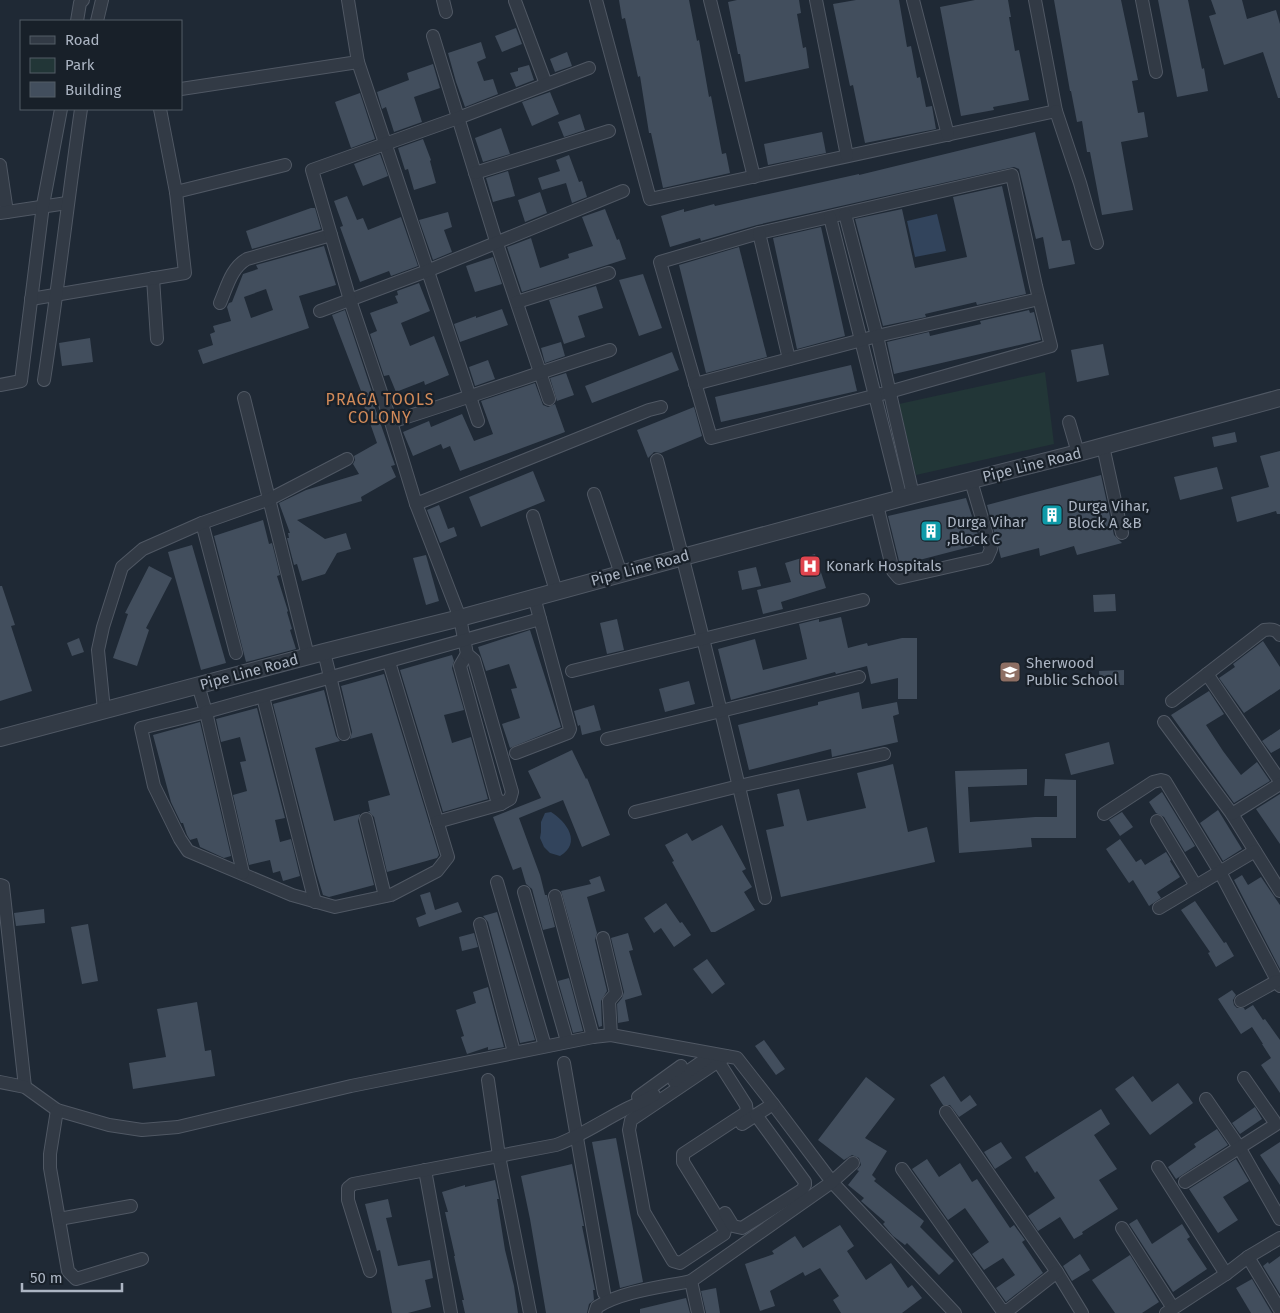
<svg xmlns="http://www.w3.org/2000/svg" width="1280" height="1313" font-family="'Fira Sans',sans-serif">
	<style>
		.green { fill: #223637 }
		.water { fill: #32445c }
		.building { fill: #424e5d; fill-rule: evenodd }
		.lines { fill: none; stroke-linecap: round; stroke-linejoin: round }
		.minor-casing { stroke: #505864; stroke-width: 14 }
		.tertiary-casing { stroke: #505864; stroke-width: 18 }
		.minor { stroke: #323a45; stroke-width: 12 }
		.tertiary { stroke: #323a45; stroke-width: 16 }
		.labels { text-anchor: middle; stroke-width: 4.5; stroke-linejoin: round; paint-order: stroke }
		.street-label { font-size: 15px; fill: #acb5c3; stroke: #182029 }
		.poi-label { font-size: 15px; fill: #acb5c3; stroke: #182029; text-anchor: start }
		.neighbourhood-label { font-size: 16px; letter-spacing: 1px; fill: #d18a59; stroke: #182029 }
	</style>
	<rect width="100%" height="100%" fill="#1f2935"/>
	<polygon class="green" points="1045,372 1054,444 916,475 899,404"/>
	<g class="water">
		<polygon points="937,214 946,251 915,257 907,221"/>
		<path d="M551,812C567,822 582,843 560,856L550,853L544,847L540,838L541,832V822L545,813Z"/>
	</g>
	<g class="building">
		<polygon points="619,0 689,0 697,41 699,40 709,97 711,96 722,154 726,153 730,173 663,188 651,133 649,133 640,76 638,77 625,18 622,19"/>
		<polygon points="737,0 799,0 801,13 797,14 803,48 806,47 809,68 745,82 740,54 738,54 728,2"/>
		<polygon points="856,0 899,0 907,47 911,46 917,78 920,77 926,107 932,106 936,129 865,143 853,85 850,86 833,4"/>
		<polygon points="975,0 1008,0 1011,17 1009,17 1015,51 1019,50 1029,100 993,107 994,110 961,116 940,7"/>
		<polygon points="1054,0 1121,0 1138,80 1132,81 1138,113 1144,112 1148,137 1121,142 1133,210 1102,215 1090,152 1087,152 1082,121 1077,122 1071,91 1070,91"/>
		<polygon points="1158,0 1188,0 1202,69 1204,68 1208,91 1177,97"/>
		<polygon points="1211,0 1242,0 1247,19 1276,10 1280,24 1280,98 1278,98 1263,52 1224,65 1209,16 1216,14"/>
		<polygon points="516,28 522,44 502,52 495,36"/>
		<polygon points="481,42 486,58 477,62 484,81 493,79 498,94 465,107 456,82 448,53"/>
		<polygon points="567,52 572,66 555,72 550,59"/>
		<polygon points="433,64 440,88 414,97 422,122 394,132 386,107 382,109 377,92 409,80 407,73"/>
		<polygon points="529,65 534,80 516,87 510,73 518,71 518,68"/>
		<polygon points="550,92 559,114 532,126 522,102"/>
		<polygon points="360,93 375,139 351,148 335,102"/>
		<polygon points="580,114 585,130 564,137 558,122"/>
		<polygon points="501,128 510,154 483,162 475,138"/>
		<polygon points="822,132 826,153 768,165 764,144"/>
		<polygon points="1035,132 1062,241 1070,240 1075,264 1049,269 1043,237 1036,239 1019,169 1014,167 757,225 701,241 700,238 670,247 661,216 684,209 684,212 714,204 715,206 859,174 859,175"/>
		<polygon points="423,139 431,160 430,161 436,183 414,190 408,169 405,170 398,148"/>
		<polygon points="380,154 388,176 363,186 354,164"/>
		<polygon points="569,155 579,182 582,181 587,197 572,203 566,183 542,190 538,178 560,171 556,160"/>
		<polygon points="508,171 515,196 493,202 486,178"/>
		<polygon points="1002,186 1026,294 977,305 976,302 925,314 926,317 883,326 855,219 902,209 915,268 967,257 953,197"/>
		<polygon points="540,192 547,213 525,222 518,200"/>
		<polygon points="347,196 357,220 363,218 368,230 401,217 418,266 391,276 389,271 360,282 340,227 343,226 334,201"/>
		<polygon points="311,208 315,208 321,229 252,249 246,231"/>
		<polygon points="605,209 617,240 619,239 626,259 522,292 507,247 531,238 540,268 569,258 568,254 593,246 582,217"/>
		<polygon points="448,212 452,227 444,230 452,252 433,260 419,220"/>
		<polygon points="821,227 845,336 797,349 773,238"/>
		<path d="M324,246L336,285L299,296L309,328L203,364L198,350L213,345L210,334L215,332L213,326L231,321L227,307L229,303L232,302L243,274L258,269L256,265ZM266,289L273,310L251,318L244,297Z"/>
		<polygon points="739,247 767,357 706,373 679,265"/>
		<polygon points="493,257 502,284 475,292 466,266"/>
		<polygon points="643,274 662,328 639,336 619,280"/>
		<polygon points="419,283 430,311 401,323 410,346 434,336 449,375 425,385 424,381 396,392 389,375 384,376 370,334 377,331 370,313 398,303 395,296 398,295 397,291"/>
		<polygon points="596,286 603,308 578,316 585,337 564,344 549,300"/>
		<polygon points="502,309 508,325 460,342 454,324 476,316 476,318"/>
		<polygon points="345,310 376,404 374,405 395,465 391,466 396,477 361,497 362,501 297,520 325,539 346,533 351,549 337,553 325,574 302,581 297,564 294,565 287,538 289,538 288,533 290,533 279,503 306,490 359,474 353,464 355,460 354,456 377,443 359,392 361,391 332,315"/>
		<polygon points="1029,310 1030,313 1034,312 1041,340 894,374 887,342 929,332 930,336 981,324 980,321"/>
		<polygon points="90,338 93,362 62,366 59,343"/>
		<polygon points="561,342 565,356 545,363 541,348"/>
		<polygon points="1103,344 1109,375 1077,382 1071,350"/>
		<polygon points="672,352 679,370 592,403 585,386"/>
		<polygon points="488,360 495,379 475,386 469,367"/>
		<polygon points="851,365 857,391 721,422 715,397"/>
		<polygon points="566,373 574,395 557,401 550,378"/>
		<polygon points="535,383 543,405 548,407 555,404 565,432 460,471 450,446 443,449 441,444 413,456 403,432 429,421 431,427 462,414 474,441 493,434 481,401"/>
		<polygon points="694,407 702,436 661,453 654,452 648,458 637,430"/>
		<polygon points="1235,432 1237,442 1214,447 1212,437"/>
		<polygon points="1280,451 1280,514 1277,514 1276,511 1237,522 1231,497 1269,487 1260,456"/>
		<polygon points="1217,467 1223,489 1180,500 1174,477"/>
		<polygon points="533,471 545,501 481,527 469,497"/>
		<polygon points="1101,475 1114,535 1122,543 1077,555 1074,546 1040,556 1039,548 1001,558 987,505"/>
		<polygon points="966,498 981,544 900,565 888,516"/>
		<polygon points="439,505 448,529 454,527 457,536 440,543 427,510"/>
		<polygon points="263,520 269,544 272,543 280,575 277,576 288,611 287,612 292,629 290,630 296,649 246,662 214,536"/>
		<polygon points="192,545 226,663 201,670 168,552"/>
		<polygon points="815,554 826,588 781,602 783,609 763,614 757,590 791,582 785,563"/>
		<polygon points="426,555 439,601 426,605 413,558"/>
		<polygon points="149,566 172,578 146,628 149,630 137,666 113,658 128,614 125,613"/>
		<polygon points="756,567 761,586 742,590 738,571"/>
		<polygon points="0,586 2,586 15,625 11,626 32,691 0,701"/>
		<polygon points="1115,594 1116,611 1094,612 1093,595"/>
		<polygon points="841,617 848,648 867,643 868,646 902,638 917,638 917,699 898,699 898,678 871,684 867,666 836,674 835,672 731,700 718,649 755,639 763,670 807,659 799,624 819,619 819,622"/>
		<polygon points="617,619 624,650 607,654 600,623"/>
		<polygon points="530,630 561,727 510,748 502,724 520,718 511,689 517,688 509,664 486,671 478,647"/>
		<polygon points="79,638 84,652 72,656 67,643"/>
		<polygon points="1263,641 1280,667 1280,689 1244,713 1219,678 1235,667 1233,664"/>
		<polygon points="452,655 454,661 452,668 464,710 444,715 452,743 471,737 488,799 443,812 400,670"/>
		<polygon points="1124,670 1124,685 1100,685 1099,671"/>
		<polygon points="384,674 439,855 437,858 387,872 374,817 368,811 370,811 368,801 390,795 372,733 350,739 352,732 341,686"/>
		<polygon points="689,681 695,704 665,712 659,689"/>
		<polygon points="324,690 336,736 340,741 315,748 334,821 360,814 358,821 374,885 329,897 323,895 316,872 273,704"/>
		<polygon points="1209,691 1224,714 1206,725 1223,751 1241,775 1257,762 1270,781 1234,803 1171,715"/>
		<polygon points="859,692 862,709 897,702 899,714 893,716 898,742 832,757 831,749 749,770 738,725 818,705 818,702"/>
		<polygon points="594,705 601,730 582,735 580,725 578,726 574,711"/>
		<polygon points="257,708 285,818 275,820 280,842 291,839 300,876 283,881 280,871 273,873 270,860 249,865 233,795 247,791 240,762 246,761 240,737 221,742 216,719"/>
		<polygon points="200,722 231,856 224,858 200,847 197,838 190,840 187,835 183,823 181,823 171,802 153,735"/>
		<polygon points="1280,729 1280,748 1271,753 1262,741"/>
		<polygon points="1109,742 1114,764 1071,775 1065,754"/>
		<polygon points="572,750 586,779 587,778 610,835 582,847 563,800 519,818 540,875 545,895 547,895 555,927 543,930 532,889 526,884 521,867 513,870 493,817 541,798 528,771"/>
		<polygon points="893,764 908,832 927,827 935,862 781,897 766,830 784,826 777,794 799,789 807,821 866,808 857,773"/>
		<polygon points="1027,769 1027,785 968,787 970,822 1035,817 1057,817 1057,796 1044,796 1045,779 1076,780 1076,838 1031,838 1032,847 959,853 955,771"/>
		<polygon points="1162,792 1195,846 1185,852 1164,817 1156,813 1149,802"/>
		<polygon points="1280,794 1280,844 1256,809"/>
		<polygon points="1218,810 1242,849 1223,861 1200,823"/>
		<polygon points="1122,812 1133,827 1120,836 1109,820"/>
		<polygon points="722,825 746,869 742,871 752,887 744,892 755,910 715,932 711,932 672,862 674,861 665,845 687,833 692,841"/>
		<polygon points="1120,839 1136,862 1141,859 1145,865 1166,852 1171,860 1170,861 1180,877 1157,892 1161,898 1149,906 1133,880 1129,883 1106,849"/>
		<polygon points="1242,875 1248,885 1261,877 1280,905 1280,969 1234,880"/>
		<polygon points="600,876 605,891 587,897 597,933 595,940 607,991 601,1001 602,1026 599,1027 561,891 591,884 589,880"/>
		<polygon points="430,892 435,910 458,902 462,912 419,927 416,918 426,914 420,895"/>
		<polygon points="1195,901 1224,943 1226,942 1234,956 1216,967 1208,953 1210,952 1181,910"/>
		<polygon points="666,903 680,923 682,922 691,935 674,947 661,928 654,933 644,918"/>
		<polygon points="44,909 45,923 16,926 14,913"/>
		<polygon points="497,912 535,1040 520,1043 488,922 483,916"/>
		<polygon points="88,924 98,981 82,984 71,927"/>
		<polygon points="474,933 478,947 462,951 459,937"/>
		<polygon points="628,933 633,950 629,951 642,995 625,1000 629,1021 618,1023 617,1004 622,998 624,992 611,938"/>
		<polygon points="707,959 725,984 712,994 693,969"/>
		<polygon points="569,978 583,1031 573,1033 558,981"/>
		<polygon points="488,987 504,1047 488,1050 488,1047 467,1054 461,1037 464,1036 456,1010 476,1003 473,992"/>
		<polygon points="1232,990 1236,995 1233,1000 1234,1005 1237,1008 1244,1008 1245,1010 1253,1005 1263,1020 1265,1019 1280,1040 1280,1093 1261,1065 1271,1058 1262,1044 1263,1044 1252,1027 1241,1034 1218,999"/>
		<polygon points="197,1002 205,1051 211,1050 215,1076 133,1089 129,1063 166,1057 157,1009"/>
		<polygon points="764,1040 785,1069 776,1075 755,1046"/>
		<polygon points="944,1076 961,1102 970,1095 977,1105 959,1117 950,1105 943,1105 930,1085"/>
		<polygon points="1133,1076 1152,1102 1178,1083 1193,1103 1150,1135 1115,1089"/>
		<polygon points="866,1077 895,1099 865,1138 887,1151 872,1175 876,1179 874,1181 924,1221 920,1227 954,1261 939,1275 907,1243 905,1245 893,1236 883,1224 885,1222 861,1201 864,1198 848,1185 859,1171 857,1170 861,1165 859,1158 852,1155 844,1160 818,1140"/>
		<polygon points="1255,1107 1262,1119 1240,1134 1232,1123"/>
		<polygon points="1101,1109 1110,1124 1094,1135 1117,1169 1099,1180 1118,1209 1082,1232 1083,1234 1074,1239 1060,1217 1038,1231 1028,1216 1055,1198 1037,1171 1035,1173 1025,1157"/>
		<polygon points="1217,1129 1228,1145 1176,1179 1168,1167 1196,1147 1194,1144"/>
		<polygon points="616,1138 643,1282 620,1288 592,1142"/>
		<polygon points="1001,1142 1012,1158 995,1169 984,1152"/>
		<polygon points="1280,1142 1280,1185 1260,1155"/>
		<polygon points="927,1159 939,1177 960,1163 972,1182 977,1179 1010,1228 1014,1225 1025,1240 1022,1242 1043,1273 1006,1302 996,1288 1015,1275 1003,1258 984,1270 972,1254 989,1242 965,1208 948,1220 912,1169"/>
		<polygon points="1236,1159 1249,1181 1223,1197 1238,1220 1218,1233 1189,1189"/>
		<polygon points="572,1164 584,1226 582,1226 595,1290 593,1290 594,1300 589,1304 587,1313 546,1313 530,1219 521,1176"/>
		<polygon points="495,1180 499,1199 497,1199 505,1250 514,1286 518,1313 465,1313 462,1300 464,1300 454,1256 455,1256 445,1212 448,1212 442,1192 465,1185 465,1187"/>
		<polygon points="388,1199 392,1217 386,1218 398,1266 430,1260 433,1278 425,1280 431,1307 408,1313 392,1313 380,1250 377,1251 365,1204"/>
		<polygon points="1137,1219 1152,1244 1182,1224 1190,1237 1187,1239 1207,1269 1173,1292 1129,1224"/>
		<polygon points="840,1225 854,1246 847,1251 866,1280 891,1263 908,1288 912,1285 922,1298 902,1313 841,1313 833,1300 839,1296 820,1268 805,1276 803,1272 770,1291 775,1306 760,1311 745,1264 774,1254 772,1251 795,1236 803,1248"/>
		<polygon points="1080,1254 1090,1270 1072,1281 1063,1266"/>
		<polygon points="1130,1255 1159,1302 1142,1313 1115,1313 1092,1280"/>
		<polygon points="1280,1256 1280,1294 1263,1266 1268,1262 1269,1264"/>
		<polygon points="1252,1279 1272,1313 1251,1313 1236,1288"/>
		<polygon points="716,1288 720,1313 706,1313 701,1291"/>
		<polygon points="686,1298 690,1313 640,1313 640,1309"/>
	</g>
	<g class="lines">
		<g class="minor-casing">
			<g id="minor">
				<polyline points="443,0 446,12"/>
				<polyline points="596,0 650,199 1056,111 1035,0"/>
				<polyline points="710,0 754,177"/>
				<polyline points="816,0 847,156"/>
				<polyline points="913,0 948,135"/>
				<polyline points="1142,0 1156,72"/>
				<polyline points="515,1 546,84"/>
				<polyline points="77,21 80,3 83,0"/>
				<polyline points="97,21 102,0"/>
				<polyline points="433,36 496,241 549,399"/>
				<polyline points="358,62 478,421"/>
				<polyline points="181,89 358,62 348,0"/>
				<polyline points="1056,111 1080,183 1097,243"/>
				<polyline points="0,165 7,212"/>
				<polyline points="475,173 609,131"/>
				<polygon points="1012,175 1036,286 1051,346 889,392 711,438 660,262 759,233"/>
				<polyline points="176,192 285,165"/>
				<polyline points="0,213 67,203"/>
				<polyline points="845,214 877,336 913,495"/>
				<polyline points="830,217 901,499"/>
				<polyline points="759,233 789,359"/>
				<polyline points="153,278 157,339"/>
				<polyline points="31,299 185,273 176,192 160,109"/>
				<polyline points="517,302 609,273"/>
				<path d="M220,303C227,287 231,268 247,259L331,235"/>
				<polyline points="320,311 427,271 623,191"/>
				<path d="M44,380C58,290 68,199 81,109"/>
				<polyline points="695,384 877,336 1039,299"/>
				<polyline points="0,385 21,381 43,205 61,109"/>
				<polyline points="244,398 308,656"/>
				<path d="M391,422C465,399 537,373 610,350"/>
				<polyline points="1069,422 1078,453"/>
				<polyline points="1103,446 1122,533"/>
				<path d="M657,460C696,605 731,751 765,898"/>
				<polyline points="594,494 621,574"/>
				<polyline points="416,504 649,410 661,407"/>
				<polyline points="877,505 893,571 899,578 987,558 991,549 971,481"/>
				<polyline points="533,516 556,591"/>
				<polyline points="202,523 236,653"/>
				<polyline points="324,652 344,734"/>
				<polyline points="467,654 460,666 496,797 501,804"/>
				<polyline points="572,671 863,600"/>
				<polyline points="1207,674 1280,781"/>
				<polyline points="198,685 206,712 141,728 154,786 180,839 188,851 292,895 335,907 391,895 437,871 448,857 389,662"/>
				<polyline points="263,697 315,902"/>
				<path d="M1172,701L1264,630C1271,629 1276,629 1280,635"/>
				<polyline points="104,710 98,650 103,627 122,567 143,549 202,523 270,499 347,459"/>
				<polyline points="1164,722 1232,814 1280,891"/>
				<polyline points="607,739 859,677"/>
				<polyline points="516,753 568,733 570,729 534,597"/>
				<polyline points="635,812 739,786 884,754"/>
				<polyline points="1104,814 1153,782 1161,780 1165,781 1220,872 1280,986"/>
				<polyline points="1232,814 1280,784"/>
				<polyline points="366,819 385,896"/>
				<polyline points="1157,821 1196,886 1255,851"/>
				<polyline points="437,822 501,804 510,799 512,792 474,660 467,654 460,618 416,504 391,422 350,300 312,170 458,118 589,68"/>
				<polyline points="243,873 206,712 540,619"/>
				<polyline points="497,882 545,1046"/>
				<polyline points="0,885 3,886 25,1087"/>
				<polyline points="524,892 567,1041"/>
				<polyline points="555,896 593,1037"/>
				<polyline points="1159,908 1196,886"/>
				<polyline points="480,924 514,1052"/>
				<polyline points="603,938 616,993 609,1001 611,1035"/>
				<polyline points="1241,1001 1277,981"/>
				<polyline points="718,1061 746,1105 747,1112 683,1154 683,1162 725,1230 724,1234 680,1263 673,1261 644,1212 629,1130 631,1120 726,1056"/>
				<polyline points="564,1063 604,1293"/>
				<polyline points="488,1080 499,1156 530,1313"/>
				<polyline points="674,1081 713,1054"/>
				<polyline points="0,1082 25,1087 57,1110 109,1125 142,1130 178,1127 351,1086 593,1037 611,1035 737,1058 773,1104 832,1182 955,1313"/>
				<polyline points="638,1097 681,1066"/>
				<polyline points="1206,1099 1239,1147 1280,1219"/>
				<polyline points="57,1110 50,1154 50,1168 68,1271 76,1279 142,1259"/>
				<polyline points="946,1112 1057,1272 1082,1313"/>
				<polyline points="742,1124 773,1104"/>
				<polyline points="1158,1167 1226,1274"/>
				<polyline points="902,1169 1001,1309 1007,1311 1011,1308 1057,1272"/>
				<polyline points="425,1170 451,1313"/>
				<polyline points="1185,1182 1275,1125 1274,1121 1244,1078"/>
				<polyline points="725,1213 733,1226 742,1228 802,1190 805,1185 805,1182 756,1115"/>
				<polyline points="59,1219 131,1206"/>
				<polyline points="1122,1228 1173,1308"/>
				<polyline points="1248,1257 1280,1310"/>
				<path d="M370,1271L348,1200V1188L353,1184L556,1145C581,1136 602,1121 626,1109C636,1104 645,1101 654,1095"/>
				<path d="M595,1313L597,1307C622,1291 663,1287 691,1281"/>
				<polyline points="698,1313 691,1281 832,1182 853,1163"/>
				<polyline points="1166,1313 1226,1274 1248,1257 1280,1238"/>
			</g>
		</g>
		<g class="tertiary-casing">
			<polyline id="tertiary" points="0,738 324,652 460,618 683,557 913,495 1078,453 1280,398"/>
		</g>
		<use href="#minor" class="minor"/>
		<use href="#tertiary" class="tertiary"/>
	</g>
	<defs>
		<g id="building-square" transform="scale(1.125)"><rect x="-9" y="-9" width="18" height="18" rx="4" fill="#0f9aa8" stroke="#182029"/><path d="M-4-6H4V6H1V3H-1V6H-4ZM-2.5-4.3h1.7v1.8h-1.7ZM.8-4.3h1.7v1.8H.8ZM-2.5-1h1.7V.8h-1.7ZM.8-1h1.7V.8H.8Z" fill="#fff"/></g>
		<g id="hospital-square" transform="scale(1.125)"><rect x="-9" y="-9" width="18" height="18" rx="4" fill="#e0444e" stroke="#182029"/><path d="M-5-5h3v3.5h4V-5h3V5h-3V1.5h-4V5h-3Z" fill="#fff"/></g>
		<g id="school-square" transform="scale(1.125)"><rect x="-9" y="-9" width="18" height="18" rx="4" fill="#8d6e63" stroke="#182029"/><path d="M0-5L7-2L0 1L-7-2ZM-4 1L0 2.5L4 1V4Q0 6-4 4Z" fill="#fff"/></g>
	</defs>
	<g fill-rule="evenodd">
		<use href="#building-square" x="1052" y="515"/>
		<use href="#building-square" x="931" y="531"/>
		<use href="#hospital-square" x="810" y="566"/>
		<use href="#school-square" x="1010" y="672"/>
	</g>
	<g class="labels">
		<g class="street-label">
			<text transform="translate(1032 465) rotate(-14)" y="5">Pipe Line Road</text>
			<text transform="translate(640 568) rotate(-15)" y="5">Pipe Line Road</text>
			<text transform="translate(249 672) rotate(-15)" y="5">Pipe Line Road</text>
		</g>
		<g class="poi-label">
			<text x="1068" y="511">Durga Vihar,<tspan x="1068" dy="17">Block A &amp;B</tspan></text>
			<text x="947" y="527">Durga Vihar<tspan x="947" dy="17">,Block C</tspan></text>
			<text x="826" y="571">Konark Hospitals</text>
			<text x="1026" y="668">Sherwood<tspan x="1026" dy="17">Public School</tspan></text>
		</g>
		<g class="neighbourhood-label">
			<text x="380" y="405">PRAGA TOOLS<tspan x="380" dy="18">COLONY</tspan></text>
		</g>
	</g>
	<rect x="20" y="20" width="162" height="90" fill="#182029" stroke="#535c67"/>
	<rect x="30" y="36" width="25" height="8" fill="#323a45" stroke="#535c67"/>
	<text x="65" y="45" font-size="15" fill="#acb5c3">Road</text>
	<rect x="30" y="58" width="25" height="15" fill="#223637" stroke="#535c67"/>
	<text x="65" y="70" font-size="15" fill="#acb5c3">Park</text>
	<rect x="30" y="82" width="25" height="15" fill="#424e5d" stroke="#535c67"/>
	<text x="65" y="95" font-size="15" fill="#acb5c3">Building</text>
	<path d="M22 1283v8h100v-8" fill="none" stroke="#acb5c3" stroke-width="2.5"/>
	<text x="30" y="1283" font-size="15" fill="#acb5c3" stroke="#182029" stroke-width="4" paint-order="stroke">50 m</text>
</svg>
